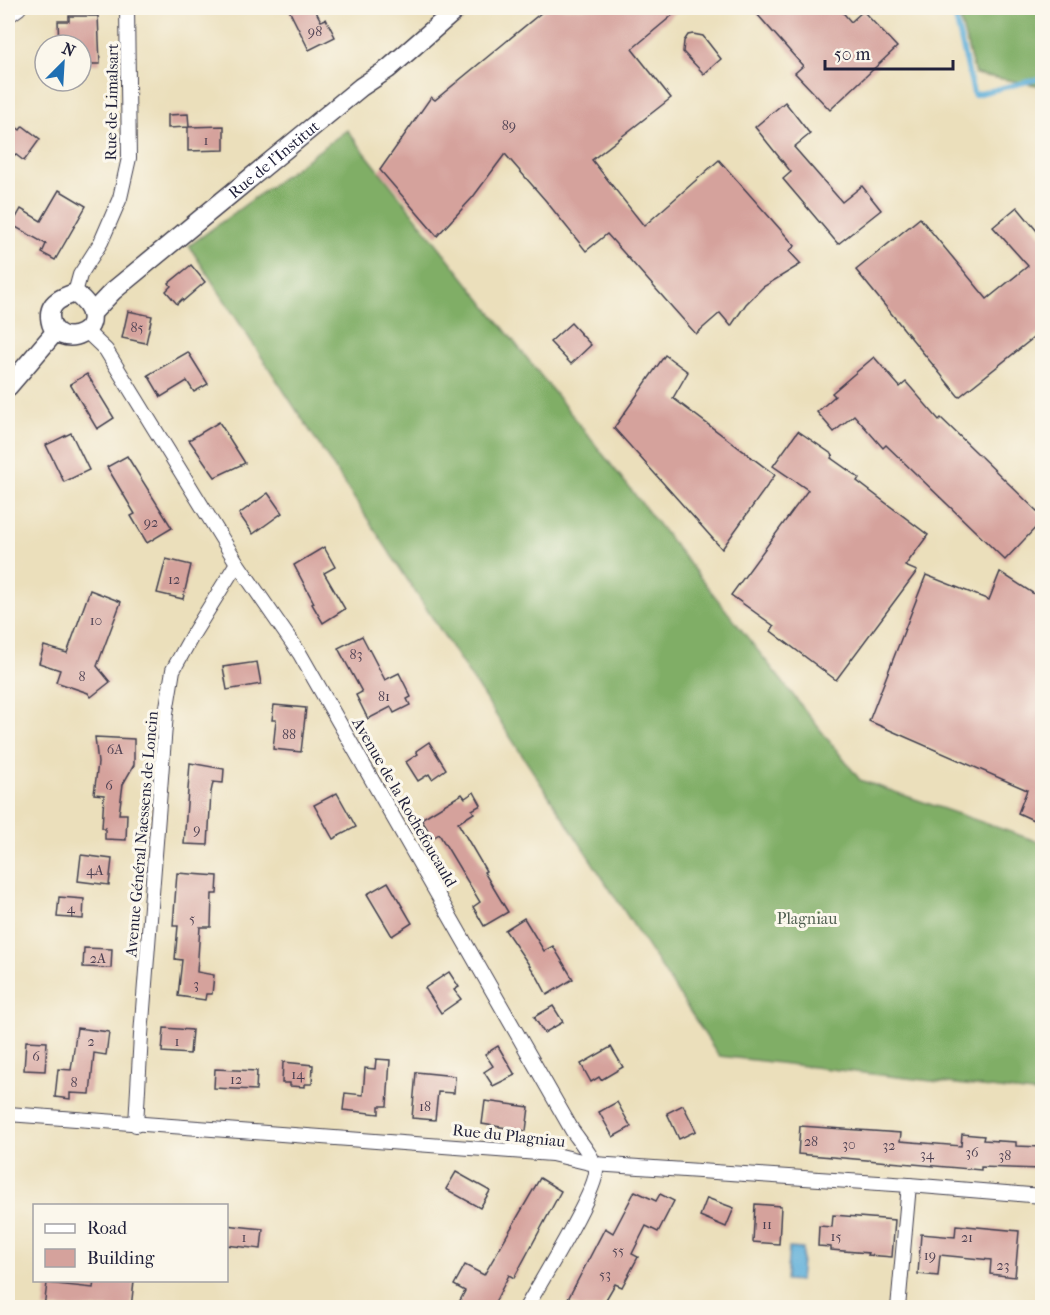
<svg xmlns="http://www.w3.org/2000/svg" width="1050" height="1315" font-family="'IM FELL French Canon',serif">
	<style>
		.forest { fill: #80ae66; stroke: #516850; stroke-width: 1.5 }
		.water { fill: #5eafd9; stroke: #40688a; stroke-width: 1.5 }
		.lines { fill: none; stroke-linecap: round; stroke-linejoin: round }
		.stream { stroke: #5eafd9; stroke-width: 5 }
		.building { fill: #d5a29c }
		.minor-casing { stroke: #403e4e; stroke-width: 16 }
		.tertiary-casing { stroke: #403e4e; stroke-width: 21 }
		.minor { stroke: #fff; stroke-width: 14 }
		.tertiary { stroke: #fff; stroke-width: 18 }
		.labels { text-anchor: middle; stroke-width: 6; stroke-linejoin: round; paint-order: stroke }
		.number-label { font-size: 14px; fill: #4f4253 }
		.street-label { font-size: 16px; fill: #22223b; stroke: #fbf7ec }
		.park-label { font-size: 16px; fill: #4e5d4f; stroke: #fbf7ec }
	</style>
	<rect width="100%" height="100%" fill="#fbf7ec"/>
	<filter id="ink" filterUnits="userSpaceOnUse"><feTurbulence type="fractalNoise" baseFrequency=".0167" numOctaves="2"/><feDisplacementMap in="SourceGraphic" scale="12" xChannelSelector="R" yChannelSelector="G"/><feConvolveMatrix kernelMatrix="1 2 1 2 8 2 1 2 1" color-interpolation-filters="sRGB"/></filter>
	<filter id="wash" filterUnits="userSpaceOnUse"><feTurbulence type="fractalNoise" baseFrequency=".008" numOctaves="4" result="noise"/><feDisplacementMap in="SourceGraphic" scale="24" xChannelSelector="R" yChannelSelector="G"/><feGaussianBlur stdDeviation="1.35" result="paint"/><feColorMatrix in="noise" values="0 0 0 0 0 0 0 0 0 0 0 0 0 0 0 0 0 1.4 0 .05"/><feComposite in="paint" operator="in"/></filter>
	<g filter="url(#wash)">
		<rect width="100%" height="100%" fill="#ebdfbb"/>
		<g class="forest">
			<polygon points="957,8 1042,8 1042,86 975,74"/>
			<polygon points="347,130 860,780 1042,843 1042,1094 719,1056 189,246"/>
		</g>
		<polygon class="water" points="789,1248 803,1249 800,1281 786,1280"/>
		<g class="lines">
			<g class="stream">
				<polyline points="953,8 974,95 1042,78"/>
				<polyline points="8,34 10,45 8,48"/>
			</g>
		</g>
		<g id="blocks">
			<g class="building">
				<polygon points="288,8 314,8 321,21 326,19 335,37 309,50"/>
				<polygon points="547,8 681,8 632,49 671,98 592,160 644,226 719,160 795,246 789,251 801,264 763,287 746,304 731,326 720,313 696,334 607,234 586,251 546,201 505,154 473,197 437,236 380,170 431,97 435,100"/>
				<polygon points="764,8 839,8 851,22 863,11 897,47 830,110 795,73 803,66 757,14"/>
				<polygon points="69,16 98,16 100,64 81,64 81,45 59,45 58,21 69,21"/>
				<polygon points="693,34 703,36 721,59 704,74 683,52 684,41 688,35"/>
				<polygon points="785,102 810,134 794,147 842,202 862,186 881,210 838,244 783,179 791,172 755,127"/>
				<polygon points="188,114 189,127 224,126 224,150 188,151 188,127 168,128 168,115"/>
				<polygon points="8,121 20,130 23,126 40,139 24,161 15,154 8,164"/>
				<polygon points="59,190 86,206 55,260 42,253 46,244 12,225 21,209 41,221"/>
				<polygon points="1017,207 1042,237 1042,331 959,397 856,270 920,218 987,299 1028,266 993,227"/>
				<polygon points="191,265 205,282 183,301 182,299 177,304 166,291 171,286 169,283"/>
				<polygon points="128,311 152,316 146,343 122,338"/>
				<polygon points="571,323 591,345 571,364 550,342"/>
				<polygon points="188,352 208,384 194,392 187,381 161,397 148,375"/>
				<polygon points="665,355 688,372 673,398 775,475 722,549 614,428"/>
				<polygon points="874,357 900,387 906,382 939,420 941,418 1042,516 1042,521 1005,560 886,445 883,448 854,415 834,432 817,412 835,396 832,393"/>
				<polygon points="87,374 114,418 97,429 70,384"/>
				<polygon points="219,422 245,463 215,477 189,440"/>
				<polygon points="798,431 833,455 831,458 859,478 857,481 928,535 905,566 917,571 836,680 771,631 774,626 731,595 808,490 773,466"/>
				<polygon points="71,433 89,470 64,482 46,445"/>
				<polygon points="127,456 172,528 147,543 131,516 135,514 107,467"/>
				<polygon points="268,493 282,513 253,534 239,514"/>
				<polygon points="324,547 335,567 324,573 345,609 323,623 312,604 314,603 294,565"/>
				<polygon points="166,559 191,565 183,599 157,593"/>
				<polygon points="1000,572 1042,599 1042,824 1018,813 1027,790 869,721 926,575 989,600"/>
				<polygon points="90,590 121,602 97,666 110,682 91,697 88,693 56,682 60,670 39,663 44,646 67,653"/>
				<polygon points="362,636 385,680 399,673 411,697 407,699 410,705 394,713 391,707 368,719 356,695 362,692 338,648"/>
				<polygon points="257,662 261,684 227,690 223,667"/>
				<polygon points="274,705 306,708 301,752 273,749 276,720 272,720"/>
				<polygon points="95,737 134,739 134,765 123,784 119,814 127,814 126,840 105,839 105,828 102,828 104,795 94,794 98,763"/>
				<polygon points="429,742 446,769 432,779 429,774 418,781 406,762 418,754 416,751"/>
				<polygon points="190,763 224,769 223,783 213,782 211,792 208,845 184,844"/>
				<polygon points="474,792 481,805 472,810 474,813 458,823 486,871 484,872 508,912 484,926 473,907 480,902 439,834 433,838 421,819 462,794 465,798"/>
				<polygon points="337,793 356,827 333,839 314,805"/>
				<polygon points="81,855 112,859 109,885 78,881"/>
				<polygon points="177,873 218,876 217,894 212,894 211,927 200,927 197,972 214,975 212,994 206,994 205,1000 178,996 182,960 175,959 178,926 173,926"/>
				<polygon points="388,882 412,923 392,936 367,894"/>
				<polygon points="59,897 84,899 83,919 57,917"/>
				<polygon points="524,918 544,951 553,946 573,979 547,995 538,978 505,930"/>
				<polygon points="84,948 112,949 111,968 83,967"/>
				<polygon points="449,972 459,987 454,990 461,999 441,1013 425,988"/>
				<polygon points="553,1006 563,1022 544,1033 534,1017"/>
				<polygon points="77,1028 109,1032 106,1055 94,1053 90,1094 70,1093 70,1099 55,1097 58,1069 71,1070"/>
				<polygon points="164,1028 192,1030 190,1054 162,1052"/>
				<polygon points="26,1041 47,1042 45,1071 24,1070"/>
				<polygon points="498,1046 515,1075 493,1086 484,1072 493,1066 485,1054"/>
				<polygon points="611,1047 623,1067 601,1080 599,1077 591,1082 581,1064"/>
				<polygon points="376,1059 390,1060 387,1106 379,1106 379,1114 343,1110 345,1093 363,1095 365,1068 375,1069"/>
				<polygon points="283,1062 313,1065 312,1084 305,1084 305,1087 290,1086 290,1083 282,1083"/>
				<polygon points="215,1069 257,1071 256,1090 214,1088"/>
				<polygon points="416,1072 455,1076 454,1093 438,1092 435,1120 412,1118"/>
				<polygon points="485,1101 529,1107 526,1131 482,1124"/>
				<polygon points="617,1102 631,1127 613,1137 599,1112"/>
				<polygon points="683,1105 696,1131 679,1139 667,1113"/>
				<polygon points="800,1126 901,1133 900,1141 961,1146 962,1134 984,1136 983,1140 1016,1142 1016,1146 1042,1147 1042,1169 981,1167 981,1170 798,1154"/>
				<polygon points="456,1172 490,1191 480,1208 446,1189"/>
				<polygon points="540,1178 561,1191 514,1278 509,1275 492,1308 456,1308 465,1291 454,1285 465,1265 484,1275"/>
				<polygon points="635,1191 656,1201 660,1194 674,1201 658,1232 646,1226 632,1254 638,1257 622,1287 615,1284 601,1308 580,1308 567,1301 605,1228 613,1233"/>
				<polygon points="707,1198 734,1208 726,1227 700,1216"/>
				<polygon points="755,1204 781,1206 779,1244 753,1242"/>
				<polygon points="833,1215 895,1220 892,1257 868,1255 869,1253 831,1250 831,1247 818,1246 819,1226 832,1227"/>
				<polygon points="226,1225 263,1229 261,1249 226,1245"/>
				<polygon points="956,1225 1019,1231 1015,1277 990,1274 991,1260 940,1255 938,1276 918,1274 921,1234 955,1237"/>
				<polygon points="94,1281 134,1281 131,1308 44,1308 47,1283 93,1288"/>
			</g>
		</g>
	</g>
	<g filter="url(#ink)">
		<use href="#blocks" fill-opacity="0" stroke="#403e4e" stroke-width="1.5"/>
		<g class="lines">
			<g class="minor-casing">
				<g id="minor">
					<polyline points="8,16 19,8"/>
					<polyline points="75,293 80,275 101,242 120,198 129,158 127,8"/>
					<path d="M86,331L106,350L237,563L300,654L572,1130C578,1139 595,1159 596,1170C598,1190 539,1284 526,1308"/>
					<polyline points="8,1114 552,1154 594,1164 909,1185 1042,1196"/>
					<polyline points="136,1125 141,1035 166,713 173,670 193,634 237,563"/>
					<polyline points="898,1308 909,1185"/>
				</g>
			</g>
			<g class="tertiary-casing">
				<g id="tertiary">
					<path d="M75,293C123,330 53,356 50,317C49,302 63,297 75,293Z"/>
					<path id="s1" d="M92,313L113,291L361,87L388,69L458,8"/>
					<polyline points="8,387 56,331"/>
				</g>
			</g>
			<use href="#minor" class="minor"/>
			<use href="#tertiary" class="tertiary"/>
		</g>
	</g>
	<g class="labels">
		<g class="number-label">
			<text x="315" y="36">98</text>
			<text x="509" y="130">89</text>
			<text x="206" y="145">1</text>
			<text x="137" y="332">85</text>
			<text x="151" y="527">92</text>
			<text x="174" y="584">12</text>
			<text x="96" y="625">10</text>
			<text x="356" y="659">83</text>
			<text x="82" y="681">8</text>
			<text x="384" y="701">81</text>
			<text x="289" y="739">88</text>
			<text x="115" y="754">6A</text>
			<text x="109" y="790">6</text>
			<text x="197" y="834">9</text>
			<text x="95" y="875">4A</text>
			<text x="71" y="913">4</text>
			<text x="192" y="923">5</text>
			<text x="98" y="963">2A</text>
			<text x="196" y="989">3</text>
			<text x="91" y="1046">2</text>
			<text x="177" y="1046">1</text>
			<text x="36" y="1061">6</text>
			<text x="298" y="1079">14</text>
			<text x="236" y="1084">12</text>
			<text x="74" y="1087">8</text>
			<text x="425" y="1111">18</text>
			<text x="811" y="1146">28</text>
			<text x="849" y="1149">30</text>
			<text x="889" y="1150">32</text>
			<text x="972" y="1157">36</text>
			<text x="927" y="1159">34</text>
			<text x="1005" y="1160">38</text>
			<text x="767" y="1229">11</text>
			<text x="836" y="1241">15</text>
			<text x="244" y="1242">1</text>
			<text x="967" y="1242">21</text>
			<text x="618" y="1255">55</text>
			<text x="930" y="1260">19</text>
			<text x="1003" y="1270">23</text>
			<text x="605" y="1279">53</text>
		</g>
		<g class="street-label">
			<text transform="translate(111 102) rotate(-89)" y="6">Rue de Limalsart</text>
			<text dy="6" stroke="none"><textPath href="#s1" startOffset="238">Rue de l'Institut</textPath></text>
			<text transform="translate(405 802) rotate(60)" y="6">Avenue de la Rochefoucauld</text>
			<text transform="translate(141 834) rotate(-85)" y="6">Avenue Général Naessens de Loncin</text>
			<text transform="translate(509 1135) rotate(6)" y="6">Rue du Plagniau</text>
		</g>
		<g class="park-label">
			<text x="807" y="924">Plagniau</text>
		</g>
	</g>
	<rect width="1050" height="1315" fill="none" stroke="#fbf7ec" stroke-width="30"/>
	<rect x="33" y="1204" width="195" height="78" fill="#fbf7ec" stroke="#a4a2a5" stroke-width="1.5"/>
	<rect x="45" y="1224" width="30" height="9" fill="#ffffff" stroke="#a4a2a5" stroke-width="1.5"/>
	<text x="87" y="1234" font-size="18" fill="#22223b">Road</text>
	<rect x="45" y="1249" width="30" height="18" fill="#d5a29c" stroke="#a4a2a5" stroke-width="1.5"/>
	<text x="87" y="1264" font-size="18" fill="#22223b">Building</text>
	<g transform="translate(63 63) rotate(24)"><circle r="28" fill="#fbf7ec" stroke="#a4a2a5" stroke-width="1.5"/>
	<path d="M0-4.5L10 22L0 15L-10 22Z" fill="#1f6fb2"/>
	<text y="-9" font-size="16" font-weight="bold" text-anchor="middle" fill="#22223b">N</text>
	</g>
	<path d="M825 60v9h128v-9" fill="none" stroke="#22223b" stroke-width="3"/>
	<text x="834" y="60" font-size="18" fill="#22223b" stroke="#fbf7ec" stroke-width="4.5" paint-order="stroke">50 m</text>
</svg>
